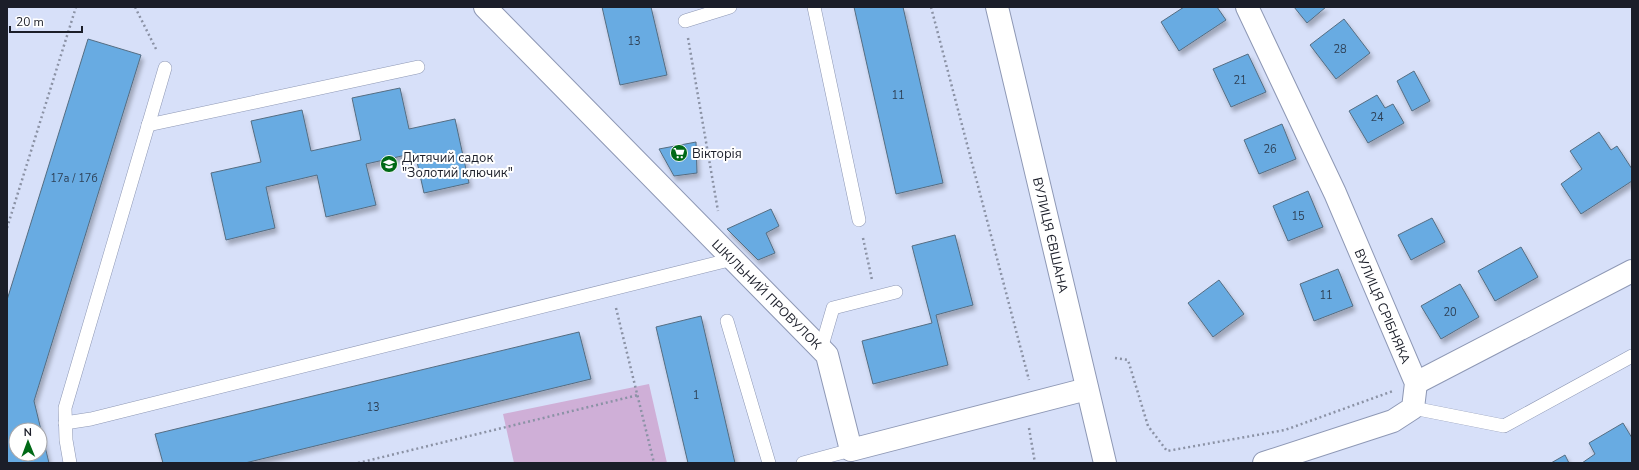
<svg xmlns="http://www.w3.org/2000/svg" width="1639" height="470" font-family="'Nunito Sans',sans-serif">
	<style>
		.green { fill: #cfafd7 }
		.building { fill: #68abe2; stroke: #556d82; fill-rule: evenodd; filter: url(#shadow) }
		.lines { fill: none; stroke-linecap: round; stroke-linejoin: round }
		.lane-casing { stroke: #8e98b5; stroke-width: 14 }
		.street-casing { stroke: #8e98b5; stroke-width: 24 }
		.secondary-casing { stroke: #8e98b5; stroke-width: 24 }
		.path { stroke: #8b92a5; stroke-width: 2.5; stroke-dasharray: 2 3; stroke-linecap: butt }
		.lane { stroke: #fff; stroke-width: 13 }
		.street { stroke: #fff; stroke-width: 22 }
		.secondary { stroke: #fff; stroke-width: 22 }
		.labels { text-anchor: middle; stroke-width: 4; stroke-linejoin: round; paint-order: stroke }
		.number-label { font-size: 11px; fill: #2e4157 }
		.poi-label { font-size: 13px; fill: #1b1e29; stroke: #fff; text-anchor: start }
		.street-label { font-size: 13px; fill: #1b1e29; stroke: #fff }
	</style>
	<defs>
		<filter id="shadow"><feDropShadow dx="2.5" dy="4.5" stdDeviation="2" flood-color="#0004"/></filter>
	</defs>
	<rect width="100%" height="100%" fill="#d7e0f9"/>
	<polygon class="green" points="649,384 667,463 514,463 503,414"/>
	<g class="building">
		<polygon points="602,7 651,7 667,75 620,85"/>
		<polygon points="854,7 903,7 943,183 896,194"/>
		<polygon points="1184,7 1217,7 1226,20 1179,51 1161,22"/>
		<polygon points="1294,7 1326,7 1307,23"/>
		<polygon points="1344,19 1370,53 1336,79 1310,45"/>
		<path d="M88,39L141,55L34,401L49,463H7V300ZM16,430H40V454H16Z"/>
		<polygon points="1248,54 1266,92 1231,107 1213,69"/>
		<polygon points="1414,71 1430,101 1412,111 1397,81"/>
		<polygon points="400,88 409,129 455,119 469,183 424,193 415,153 366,164 376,205 326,217 317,175 266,187 275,228 226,240 211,173 261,162 251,121 302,110 311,151 361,140 352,98"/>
		<polygon points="1377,95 1385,108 1393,104 1404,123 1368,143 1349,111"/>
		<polygon points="1282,124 1296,159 1259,174 1244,140"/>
		<polygon points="1599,132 1611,150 1617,146 1632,169 1632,181 1581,214 1561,184 1582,169 1570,151"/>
		<polygon points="696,142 697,173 674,176 659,149"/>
		<polygon points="1308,191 1323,227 1288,241 1273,206"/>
		<polygon points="771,209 779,226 766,233 775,253 758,260 727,229"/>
		<polygon points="1432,218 1445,242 1411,260 1398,235"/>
		<polygon points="955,235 973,305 936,315 948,365 873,384 862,341 932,323 912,246"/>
		<polygon points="1521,247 1538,277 1495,301 1478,271"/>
		<polygon points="1338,269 1353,306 1314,321 1300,284"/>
		<polygon points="1219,280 1244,314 1213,337 1188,303"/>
		<polygon points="1460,284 1479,317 1441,339 1421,306"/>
		<polygon points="701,316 735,463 688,463 656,327"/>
		<polygon points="579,332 591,379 245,463 163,463 155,434"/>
		<polygon points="1623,423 1632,438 1632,463 1582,463 1595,454 1589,443"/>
		<polygon points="1565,455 1569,463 1551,463"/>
	</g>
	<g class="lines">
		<g class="lane-casing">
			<g id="lane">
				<polyline points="814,7 859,220"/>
				<polyline points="685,21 730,7"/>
				<polyline points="148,125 418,67"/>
				<polyline points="727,321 769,463"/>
				<polyline points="821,349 833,308 896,292"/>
				<polyline points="1413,408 1504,426 1632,356"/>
				<polyline points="65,423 91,419 733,259"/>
				<polyline points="70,463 66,440 65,408 165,68"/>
				<polyline points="803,463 851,450"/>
			</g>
		</g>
		<g class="street-casing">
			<g id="street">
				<polyline points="485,7 827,355 851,450 1087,389"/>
				<polyline points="1247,7 1335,193 1416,383 1413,408 1393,421 1264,463"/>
				<polyline points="1416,383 1632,271"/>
			</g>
		</g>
		<g class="secondary-casing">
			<polyline id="secondary" points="997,7 1105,463"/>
		</g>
		<g class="path">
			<polyline points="135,7 157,51"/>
			<polyline points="931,7 1029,380"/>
			<polyline points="688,38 718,211"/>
			<polyline points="7,228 76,7"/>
			<polyline points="863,238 872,280"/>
			<polyline points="616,308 654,463"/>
			<polyline points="1115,358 1128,360 1148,426 1167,451 1285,430 1393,391"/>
			<polyline points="1029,428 1035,463"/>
			<polyline points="358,463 638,395"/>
		</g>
		<use href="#lane" class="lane"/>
		<use href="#street" class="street"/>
		<use href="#secondary" class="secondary"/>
	</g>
	<defs>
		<g id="supermarket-disc" transform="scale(0.9)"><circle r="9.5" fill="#006916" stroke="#fff"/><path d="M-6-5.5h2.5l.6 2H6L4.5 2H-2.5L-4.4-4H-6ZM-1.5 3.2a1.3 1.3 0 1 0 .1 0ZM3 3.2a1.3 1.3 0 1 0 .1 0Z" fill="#fff"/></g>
		<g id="school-disc" transform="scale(0.9)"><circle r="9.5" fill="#006916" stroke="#fff"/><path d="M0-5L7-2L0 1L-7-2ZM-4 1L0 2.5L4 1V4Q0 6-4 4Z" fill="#fff"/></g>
	</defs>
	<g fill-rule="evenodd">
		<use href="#supermarket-disc" x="679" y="153"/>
		<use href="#school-disc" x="389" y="164"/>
	</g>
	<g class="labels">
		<g class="number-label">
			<text x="634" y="45">13</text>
			<text x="1340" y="53">28</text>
			<text x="1240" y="84">21</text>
			<text x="898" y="99">11</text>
			<text x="1377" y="121">24</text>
			<text x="1270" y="153">26</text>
			<text x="74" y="182">17а / 17б</text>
			<text x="1298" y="220">15</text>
			<text x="1326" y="299">11</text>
			<text x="1450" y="316">20</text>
			<text x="696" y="399">1</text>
			<text x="373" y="411">13</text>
		</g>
		<g class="poi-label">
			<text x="692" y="158">Вікторія</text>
			<text x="402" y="162">Дитячий садок<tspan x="402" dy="15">"Золотий ключик"</tspan></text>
		</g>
		<g class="street-label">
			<text transform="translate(1051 235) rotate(77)" y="5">ВУЛИЦЯ ЄВШАНА</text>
			<text transform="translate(767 294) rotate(45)" y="5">ШКІЛЬНИЙ ПРОВУЛОК</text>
			<text transform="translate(1383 306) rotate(67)" y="5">ВУЛИЦЯ СРІБНЯКА</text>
		</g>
	</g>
	<rect width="1639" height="470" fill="none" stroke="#1b1e29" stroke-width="16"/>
	<g transform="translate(28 442) rotate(359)"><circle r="19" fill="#ffffff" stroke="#a4a5a9"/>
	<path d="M0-3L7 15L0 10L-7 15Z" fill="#006916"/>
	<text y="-6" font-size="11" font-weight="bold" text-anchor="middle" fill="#1b1e29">N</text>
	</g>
	<path d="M10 26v6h72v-6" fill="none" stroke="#1b1e29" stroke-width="2"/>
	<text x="16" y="26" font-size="12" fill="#1b1e29" stroke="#ffffff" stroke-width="3" paint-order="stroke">20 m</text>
</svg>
